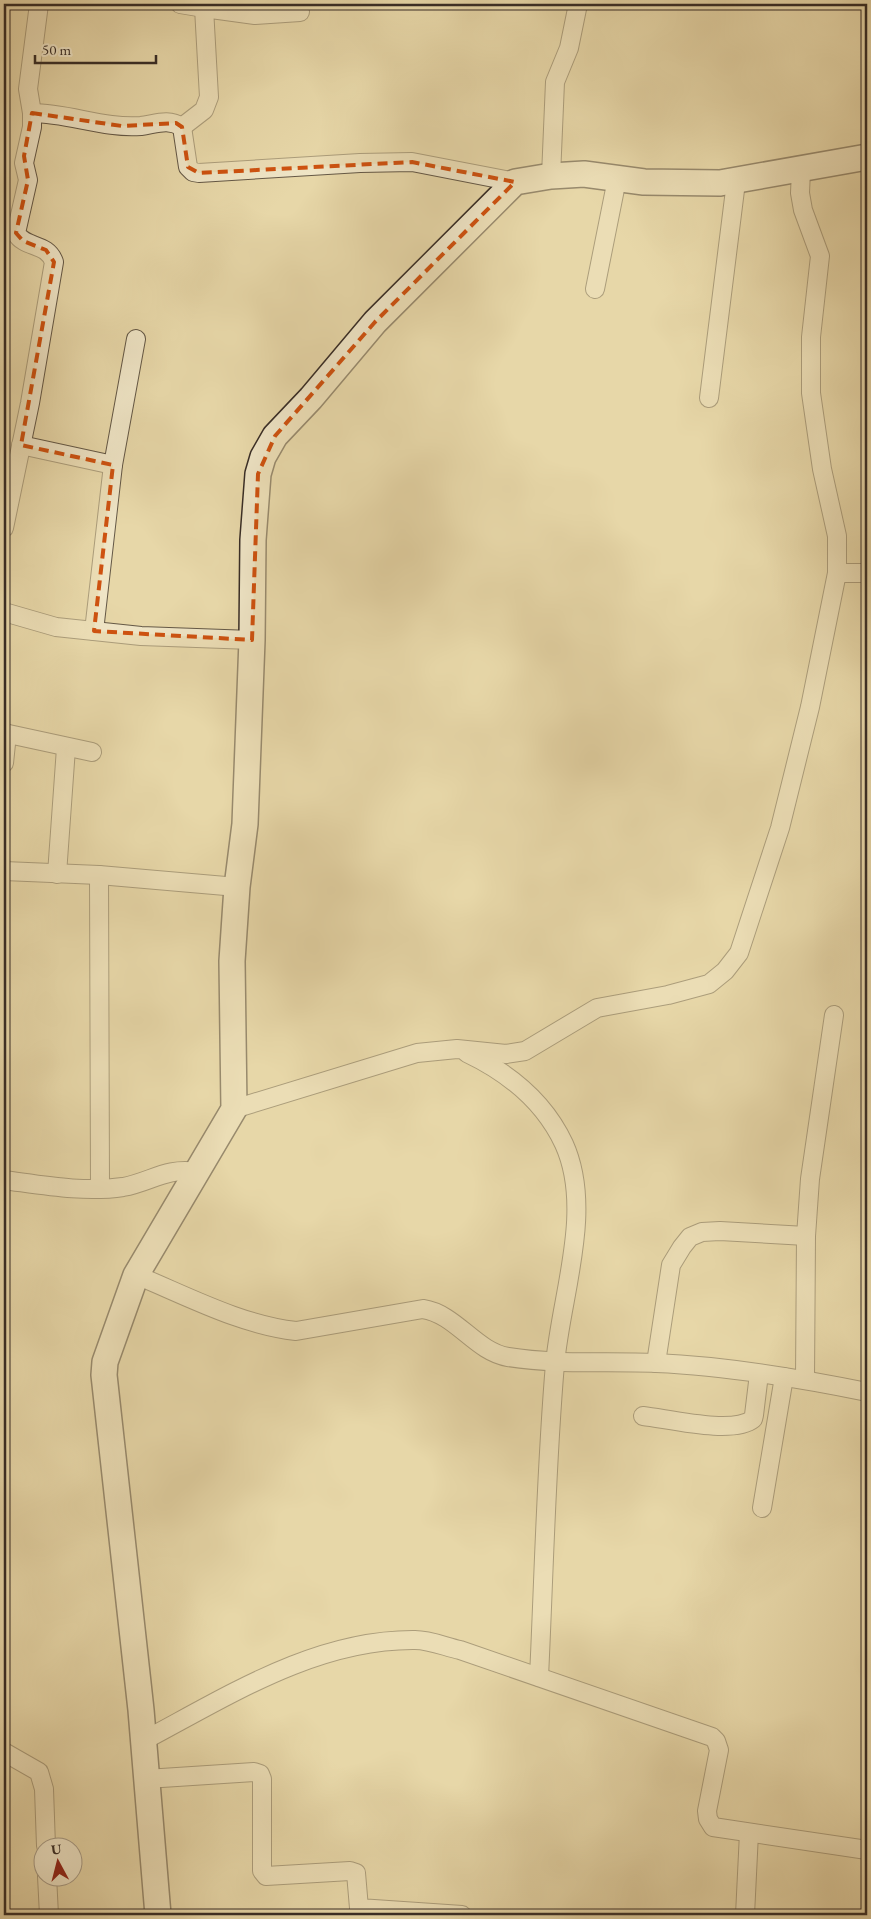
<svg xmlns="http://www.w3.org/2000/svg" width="871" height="1919" font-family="'EB Garamond',serif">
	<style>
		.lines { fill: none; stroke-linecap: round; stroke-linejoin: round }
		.street-casing { stroke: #645846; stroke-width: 20 }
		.secondary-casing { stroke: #382d26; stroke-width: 28 }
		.street { stroke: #efe5c6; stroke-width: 18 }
		.secondary { stroke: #efe5c6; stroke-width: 25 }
		.marked { fill: none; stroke: #ce5210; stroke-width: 4; stroke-dasharray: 10 6; stroke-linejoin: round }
	</style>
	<rect width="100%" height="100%" fill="#e7d7a8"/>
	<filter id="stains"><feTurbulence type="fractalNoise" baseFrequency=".004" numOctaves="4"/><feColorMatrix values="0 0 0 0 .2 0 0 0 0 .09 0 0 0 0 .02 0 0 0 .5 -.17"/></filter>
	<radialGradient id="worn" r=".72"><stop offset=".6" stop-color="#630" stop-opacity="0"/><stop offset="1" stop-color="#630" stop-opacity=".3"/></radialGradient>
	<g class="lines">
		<g class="street-casing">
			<g id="street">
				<polyline points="180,4 204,8 204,4"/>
				<path d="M32,113C69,113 104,129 141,126C156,124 168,118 182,127L188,167L193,172L199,173L360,163L412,162L515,182"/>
				<polyline points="182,127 204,110 209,97 204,8 255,15 300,12"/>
				<polyline points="551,176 555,82 569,48 578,4"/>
				<polyline points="595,289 617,179"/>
				<polyline points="709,398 736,182"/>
				<polyline points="21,445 113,465"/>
				<path d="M4,528L30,403L54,262C47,242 25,249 16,233L28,180L24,163L32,127V113L28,89L39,4"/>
				<polyline points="837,573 867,573"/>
				<polyline points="4,612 56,627 141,636 252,640"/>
				<polyline points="94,631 113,465 136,339"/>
				<polyline points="4,733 92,752"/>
				<polyline points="4,763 7,734"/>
				<polyline points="4,871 99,875 237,887"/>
				<polyline points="57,874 66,748"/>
				<polyline points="99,875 100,1188"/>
				<path d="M467,1053C509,1073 544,1101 564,1144C594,1210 561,1295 555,1364C546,1468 544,1573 539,1677"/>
				<polyline points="234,1109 417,1053 457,1049 506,1054 525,1051 597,1008 668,995 709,984 725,971 739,953 780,828 810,707 837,573 837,536 822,469 811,393 811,337 820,256 803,210 800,193 801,170"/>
				<path d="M4,1180C42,1185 84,1193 123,1187C151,1182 166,1167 197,1172"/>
				<path d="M136,1275C187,1296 241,1325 296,1331L423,1309C456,1314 476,1352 508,1357C557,1365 607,1361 656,1363C727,1366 798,1378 867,1392"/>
				<polyline points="656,1363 671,1265 682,1247 690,1237 702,1232 720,1231 806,1236"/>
				<polyline points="805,1379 806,1236 810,1179 834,1015"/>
				<path d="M643,1416C669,1419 733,1435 753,1419L754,1415L759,1374"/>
				<polyline points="762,1508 784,1377"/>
				<path d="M143,1741C228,1696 316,1639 415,1640C430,1640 446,1647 460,1650L712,1737L716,1741L719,1750L707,1811L708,1819L713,1827L867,1850"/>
				<polyline points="4,1752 39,1772 44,1789 46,1846"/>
				<polyline points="146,1779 254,1772 260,1774 262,1779 262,1871 266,1876 350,1871 356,1873 359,1908 462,1915"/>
				<polyline points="47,1876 49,1915"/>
				<polyline points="745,1915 749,1833"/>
			</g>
		</g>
		<g class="secondary-casing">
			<polyline id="secondary" points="158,1915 141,1710 104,1375 105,1362 136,1275 234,1109 232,961 237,887 245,824 252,640 253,540 258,474 263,457 275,436 311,398 375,322 515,182 551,176 584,174 644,182 720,183 867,157"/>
		</g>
		<use href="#street" class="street"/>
		<use href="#secondary" class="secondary"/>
	</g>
	<path d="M0 0H871V1919H0ZM32,113L122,126L176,123L182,127L188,167L199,173L412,162L515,182L375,322L275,436L258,474L252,640L94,631L113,465L21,445L54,262L46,250L23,241L16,233L28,180L24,156Z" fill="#e7d7a8" fill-opacity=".55" fill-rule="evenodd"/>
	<path class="marked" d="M32,113L122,126L176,123L182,127L188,167L199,173L412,162L515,182L375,322L275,436L258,474L252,640L94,631L113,465L21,445L54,262L46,250L23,241L16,233L28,180L24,156Z"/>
	<rect width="871" height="1919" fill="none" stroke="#e7d7a8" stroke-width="20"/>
	<rect x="5" y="5" width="861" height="1909" fill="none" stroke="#382d26" stroke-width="2.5"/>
	<rect x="10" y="10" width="851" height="1899" fill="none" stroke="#382d26"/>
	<g transform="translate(58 1862) rotate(353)"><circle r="24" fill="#efe5c6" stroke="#a69b86"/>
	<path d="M0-4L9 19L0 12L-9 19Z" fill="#8f2418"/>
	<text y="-8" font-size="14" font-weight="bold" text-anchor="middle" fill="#382d26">U</text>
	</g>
	<path d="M35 55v8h121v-8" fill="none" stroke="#382d26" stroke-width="2.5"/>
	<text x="42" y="55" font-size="15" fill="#382d26" stroke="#efe5c6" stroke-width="4" paint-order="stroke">50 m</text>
	<rect width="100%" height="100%" filter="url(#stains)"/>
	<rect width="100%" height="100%" fill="url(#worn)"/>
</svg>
